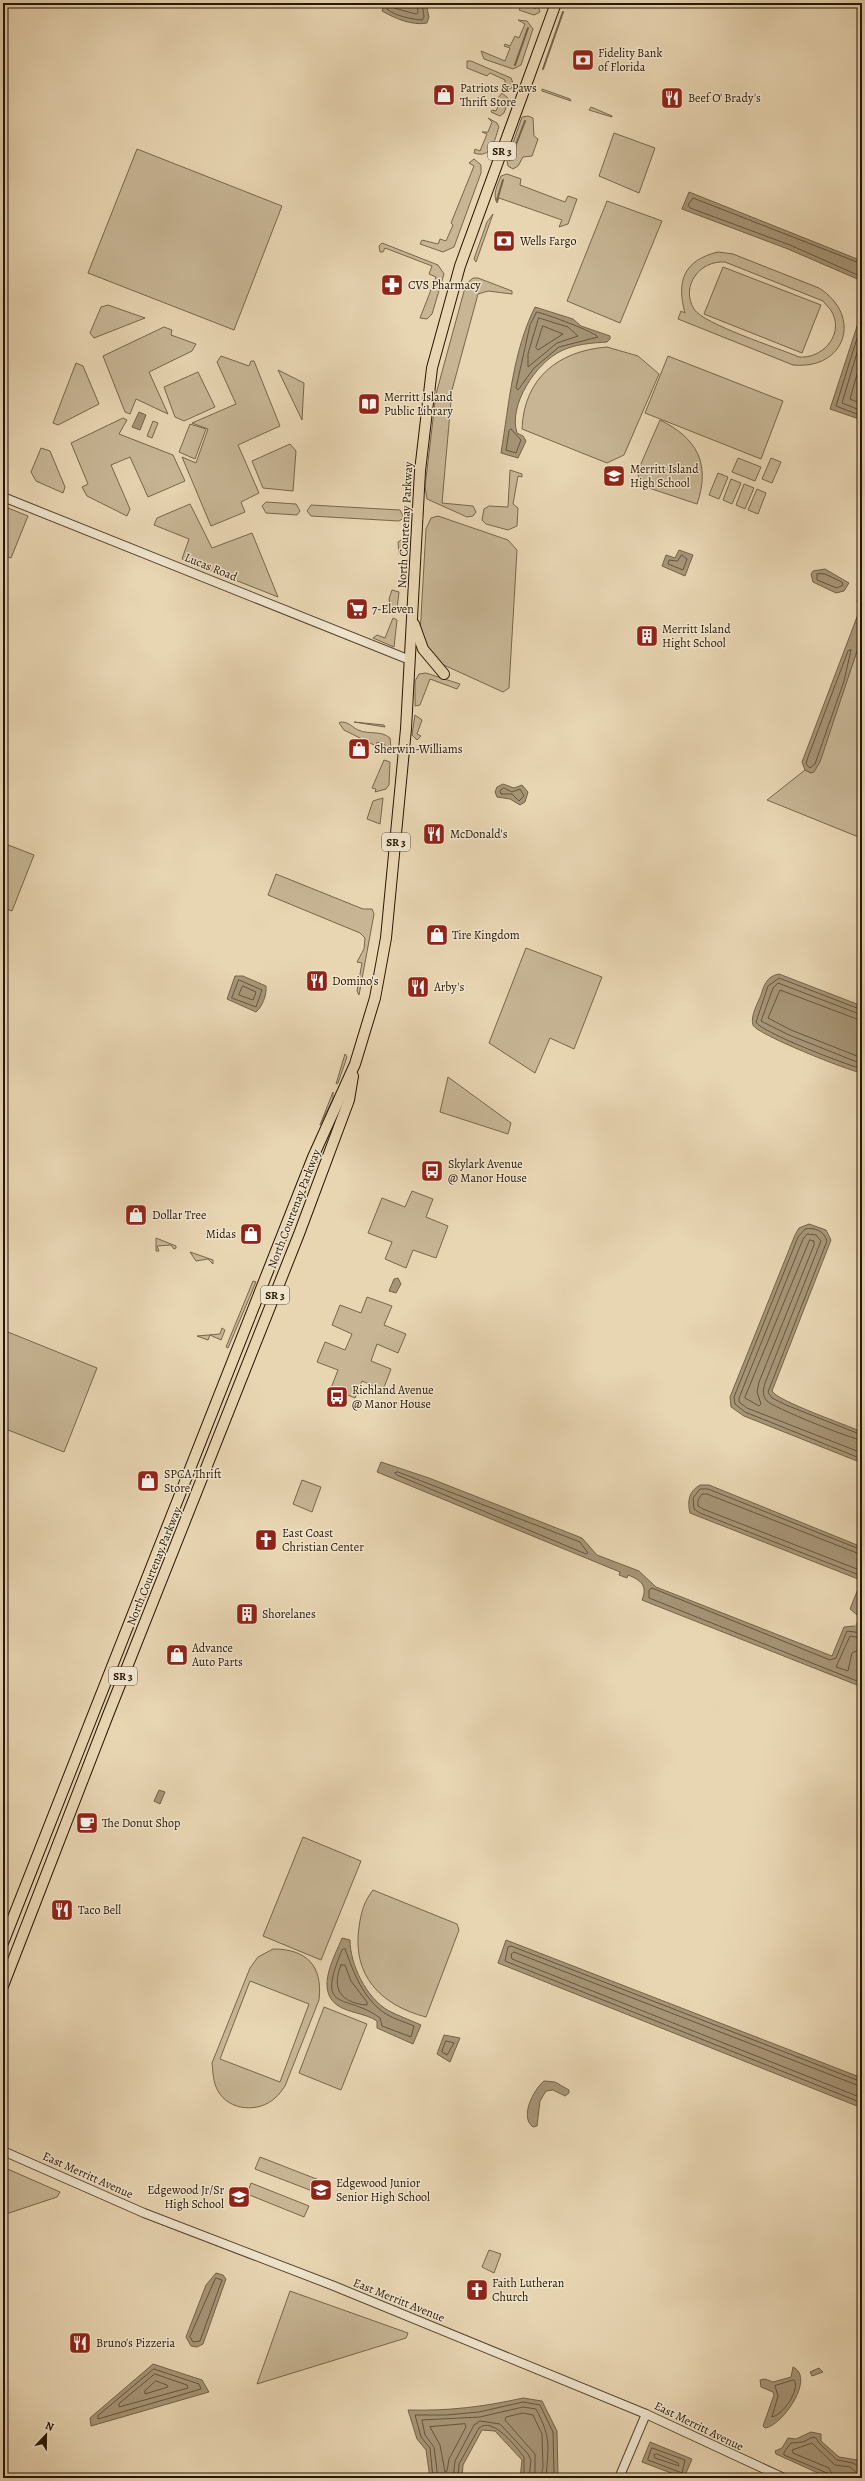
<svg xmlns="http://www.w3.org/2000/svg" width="865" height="2481" font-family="Alegreya,serif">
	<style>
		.green { fill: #c7b594; stroke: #76664a; fill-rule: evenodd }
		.water { fill: #a69476; stroke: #736247 }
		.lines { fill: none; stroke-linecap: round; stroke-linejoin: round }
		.shore { stroke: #66553c; stroke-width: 1 }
		.stream { stroke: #736247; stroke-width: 2 }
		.canal { stroke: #a69476; stroke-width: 7 }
		.tertiary-casing { stroke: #56462d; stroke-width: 10 }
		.primary-casing { stroke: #261601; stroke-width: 12 }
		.tertiary { stroke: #f0e4cd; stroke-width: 8 }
		.primary { stroke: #e8d5b2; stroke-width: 10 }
		.labels { text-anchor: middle; stroke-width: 3; stroke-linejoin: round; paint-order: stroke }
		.shield { fill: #f0e4cd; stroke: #63543e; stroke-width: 1 }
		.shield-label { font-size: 11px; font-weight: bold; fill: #261601 }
		.poi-label { font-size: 12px; fill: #261601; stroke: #f0e4cd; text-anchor: start }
		.street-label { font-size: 12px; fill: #261601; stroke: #f0e4cd }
	</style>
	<rect width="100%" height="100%" fill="#e8d5b2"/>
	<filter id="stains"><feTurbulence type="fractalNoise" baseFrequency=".005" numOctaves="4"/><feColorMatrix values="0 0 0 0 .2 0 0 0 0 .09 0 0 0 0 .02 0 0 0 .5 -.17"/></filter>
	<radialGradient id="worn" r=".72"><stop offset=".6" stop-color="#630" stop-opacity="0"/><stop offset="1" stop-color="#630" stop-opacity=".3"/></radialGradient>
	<g class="green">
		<polygon points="523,3 537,3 540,12 534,15 519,10"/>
		<polygon points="518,20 527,21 533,29 521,65 513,69 484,59 481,51 505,61 510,48 504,46 505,44 510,46 515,36 519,38 525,24"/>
		<polygon points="467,61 471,61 511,78 514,86 510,89 505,87 505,80 490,73 487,76 467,68"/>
		<polygon points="542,89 570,99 571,101 542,91"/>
		<polygon points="502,93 509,99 504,113 500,116 491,112 492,110 496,111 501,100 498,98"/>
		<polygon points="591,107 612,116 612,117 589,110"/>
		<polygon points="528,116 533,118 534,136 538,139 532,156 523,157 518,166 513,169 508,166 507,160 522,117"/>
		<path d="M488,118L497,123L499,127C494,141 492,159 474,153L475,149L480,151L487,134L482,132H488L492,122Z"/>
		<polygon points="614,133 655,148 639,193 599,176"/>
		<polygon points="137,149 282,206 234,330 88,273"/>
		<polygon points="474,159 481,165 481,173 454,247 443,252 420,244 422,240 438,244 440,239 446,241 453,225 451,223 474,166 469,163"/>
		<path d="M507,174L521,179L520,185L565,202L568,196L577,199L568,224L559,227L562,220L499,198L497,203C492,195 498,184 501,176Z"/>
		<polygon points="607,201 662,221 620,323 567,301"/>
		<polygon points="493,214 476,262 474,259 487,222"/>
		<polygon points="382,243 438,265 444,274 432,314 427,319 420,318 436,277 429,274 432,266 385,248 383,252 380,252 379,246"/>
		<path d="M718,252L733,254L819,288C863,316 846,370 793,365L678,319L681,311L685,313C676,281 684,260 718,252ZM725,262L823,301C826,305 831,309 833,314C843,337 821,359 799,357C778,348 703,324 694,309C680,286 700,260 725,262Z"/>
		<polygon points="723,267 821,305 802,353 704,314"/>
		<polygon points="473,278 478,278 512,291 512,294 488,291 478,294 452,390 442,503 473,506 476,512 473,516 467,517 427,499 425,487 436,394 466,284"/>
		<polygon points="108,305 145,318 94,338 90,333 101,307"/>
		<polygon points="164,327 172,330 171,335 196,344 192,351 149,372 168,414 136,399 130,414 125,412 103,356"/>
		<path d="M607,347L638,356L659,374L624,455L607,463L522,429C524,378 558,351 607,347Z"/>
		<polygon points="221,356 249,366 251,361 254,361 280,426 238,445 259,493 241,502 245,512 211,526 182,457 196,463 208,429 192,423 236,404 217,362"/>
		<polygon points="668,356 783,401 761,459 645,413"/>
		<polygon points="76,363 83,366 99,404 58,425 53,423"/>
		<polygon points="278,370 304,383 302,420"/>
		<polygon points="198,372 215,407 184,421 175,417 164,387"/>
		<polygon points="123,418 127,420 119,434 173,455 185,481 148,497 130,457 111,465 130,509 127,516 87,496 82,487 88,484 71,443"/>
		<path d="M660,420C697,438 711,464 697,504L643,486L637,473Z"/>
		<polygon points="153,421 158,423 152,438 147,436"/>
		<polygon points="190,424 206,429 195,459 179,452"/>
		<polygon points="290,444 296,451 293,491 263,488 252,461"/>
		<polygon points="41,448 50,451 65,487 63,493 36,481 31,472"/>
		<polygon points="738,458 761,467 755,481 732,472"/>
		<polygon points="771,458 781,462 772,483 762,479"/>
		<polygon points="510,470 522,474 522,477 518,476 513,504 518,508 517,526 508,530 486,524 482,520 484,509 489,506 508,507"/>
		<polygon points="718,473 728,477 719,499 709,495"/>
		<polygon points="731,479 741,483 732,504 723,500"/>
		<polygon points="744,484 754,488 745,509 736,505"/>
		<polygon points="757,489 766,493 758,514 748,510"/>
		<polygon points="266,502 296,504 300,511 297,515 266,513 262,506"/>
		<polygon points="190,504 212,548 252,533 278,597 182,559 189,539 154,525 157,518"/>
		<polygon points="311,505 400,510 404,518 399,521 311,516 307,511"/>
		<polygon points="3,506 28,516 11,558 3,555"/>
		<polygon points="438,516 508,540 517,550 509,688 503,692 435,661 420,635 426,529 431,518"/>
		<polygon points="401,540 404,542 402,553 399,555 398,542"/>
		<polygon points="392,590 399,592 397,610 394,612 391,610 389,599"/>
		<polygon points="393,618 397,620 394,647 373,638 377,635 385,638"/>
		<polygon points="862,636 862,834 861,838 767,800 805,770 811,773 822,753"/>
		<polygon points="426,673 460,684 457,689 430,679 420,705 415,706 415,681 419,674"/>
		<polygon points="415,715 422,720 417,734 421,736 417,740 412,735"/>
		<path d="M341,722C349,722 352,727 358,730C369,735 381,730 390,738L391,749L383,751L385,745L377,742L376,746L344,730L339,723Z"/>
		<polygon points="354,722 384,725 385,727"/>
		<polygon points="384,760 390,762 389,785 386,789 375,792 376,789 372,788"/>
		<polygon points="383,798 380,824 367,819 373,801"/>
		<polygon points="3,843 34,855 12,911 3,908"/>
		<polygon points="276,874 363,909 372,909 374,914 359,995 357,991 362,963 357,962 364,949 365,938 360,933 268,895"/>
		<polygon points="526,948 602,977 574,1049 550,1038 535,1073 489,1043"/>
		<polygon points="345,1054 347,1057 338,1083 336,1084"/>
		<polygon points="448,1077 511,1123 508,1134 440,1112"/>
		<polygon points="333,1092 333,1099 320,1125"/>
		<polygon points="412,1191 433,1199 426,1217 448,1226 436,1258 413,1250 406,1268 385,1259 392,1242 368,1233 382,1198 405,1207"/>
		<polygon points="156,1238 176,1246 176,1248 174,1249 171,1245 157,1246 159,1251 156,1251"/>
		<polygon points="190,1252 213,1260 213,1264 208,1259 196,1261"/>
		<polygon points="253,1281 256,1282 228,1348 226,1347"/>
		<polygon points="367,1297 392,1306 384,1325 406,1334 398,1353 377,1344 371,1361 391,1369 383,1390 362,1381 355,1398 331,1388 338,1370 317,1362 325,1342 345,1350 352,1334 332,1325 340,1305 361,1313"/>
		<polygon points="222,1328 225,1330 221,1340 210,1335 208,1340 197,1336 220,1334"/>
		<polygon points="3,1330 97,1368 64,1452 3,1428"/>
		<polygon points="302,1480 321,1487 312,1512 293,1504"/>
		<polygon points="303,1837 361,1861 321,1960 263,1936"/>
		<path d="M373,1890L457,1924L459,1930L426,2017C380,2005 352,1975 359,1927C361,1913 364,1901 373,1890Z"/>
		<path d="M273,1949C307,1949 323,1966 319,2000L285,2086C282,2090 279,2095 275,2098C259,2113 229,2111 218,2091C213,2082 213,2073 212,2063L250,1968L258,1957ZM250,1981L309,2004L280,2082L220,2059Z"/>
		<polygon points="324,2007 367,2024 341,2090 299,2073"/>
		<polygon points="260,2157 319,2180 315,2192 255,2169"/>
		<polygon points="3,2167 60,2192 57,2197 3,2215"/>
		<polygon points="251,2183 309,2206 304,2217 247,2194"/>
		<polygon points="489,2250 501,2254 494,2273 482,2267"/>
		<polygon points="290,2291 408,2333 406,2338 257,2384"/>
	</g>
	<g class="water">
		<path d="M385,3H426L429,17L427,23C412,26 394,18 382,11Z"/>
		<polygon points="689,192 862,261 862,281 788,249 682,209"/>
		<path d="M535,307L573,319L581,326L610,336V339L607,342C592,343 575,344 561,351C536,363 508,405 517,433L523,436L526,441L518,458L501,453C509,404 513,351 535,307Z"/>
		<polygon points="862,311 862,420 830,409"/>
		<polygon points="139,412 146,415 140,430 132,427"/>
		<polygon points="679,550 693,555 685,576 662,566 666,555 675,558"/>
		<polygon points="825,569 849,583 844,591 836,593 813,582 811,574 813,571"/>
		<polygon points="862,586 862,636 820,762 814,772 811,773 805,770 802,762 860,609 860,604 857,601"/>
		<polygon points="503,784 514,788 522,785 528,792 525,802 520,805 510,799 497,797 495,792 497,787"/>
		<path d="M779,974L862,1006V1073C849,1071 756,1034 753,1025C750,1016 758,1003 761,995C764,985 767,976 779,974Z"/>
		<path d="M235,976H243L266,986C267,995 262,1007 256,1012L227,999Z"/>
		<path d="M809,1224L826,1230L831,1240L772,1391C777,1401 847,1425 862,1432V1463L744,1416L731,1407L730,1397L795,1235L799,1228Z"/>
		<polygon points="398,1278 401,1284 396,1293 389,1291 394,1279"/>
		<path d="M381,1462L429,1478L582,1538L597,1555L639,1571L656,1587L832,1656L844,1627L854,1626L862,1630V1653L857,1666L862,1668V1687L642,1600C648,1586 641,1580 628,1575L627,1578L619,1575L620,1572L377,1472Z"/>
		<path d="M700,1485H709L862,1547V1619L850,1609L860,1584L858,1579L690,1513C687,1501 689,1491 700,1485Z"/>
		<polygon points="159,1790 165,1792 160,1804 154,1801"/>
		<path d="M342,1938L350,1940C350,1964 366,1998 389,2011C399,2016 410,2020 421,2025L413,2044L377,2028V2021C365,2013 348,2013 337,2005C315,1989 335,1956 342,1938Z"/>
		<polygon points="506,1940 862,2078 862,2108 498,1963"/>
		<polygon points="444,2035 460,2038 450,2062 437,2054"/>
		<path d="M544,2081L555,2082L569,2090V2093L565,2096L553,2090L546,2091L540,2101L537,2126L533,2127C519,2117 534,2089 544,2081Z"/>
		<polygon points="216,2273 223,2275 226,2279 203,2344 197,2347 191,2346 186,2337 206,2285"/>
		<polygon points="153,2364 202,2380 209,2392 91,2426 90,2418"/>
		<path d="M793,2367C816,2378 782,2426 765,2428L763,2426L774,2395L773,2392L761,2387L760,2380L765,2379L773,2382L791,2377Z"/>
		<polygon points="819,2368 823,2372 812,2376 810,2372"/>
		<path d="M523,2398L542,2401L557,2431L558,2475L553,2478H520L522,2460L495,2431L482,2430L463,2465L462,2478H430L426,2450L417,2439L408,2410C448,2411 483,2407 523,2398Z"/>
		<polygon points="811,2432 821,2434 821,2441 839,2457 857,2460 862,2466 862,2478 829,2478 776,2454 775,2451 782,2448 788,2438 796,2439"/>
		<polygon points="650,2442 692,2459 684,2478 642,2462"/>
	</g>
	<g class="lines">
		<g class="shore">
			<path d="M388,3L387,9C395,16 411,19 422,20L424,17L422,3"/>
			<polyline points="393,3 394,8 416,14 418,13 417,3"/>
			<polyline points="862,264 693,198 688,205 690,208 790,245 862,277"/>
			<path d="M537,312C546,314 595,332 598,337L559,347L534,368L518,390L516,388L530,325Z"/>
			<polygon points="539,318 568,327 578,336 557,343 528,367 528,354"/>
			<polyline points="862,322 836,406 862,416"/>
			<polygon points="543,326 563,334 538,350 536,348"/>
			<polyline points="862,336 842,403 862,411"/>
			<polyline points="862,357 850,399 862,404"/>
			<polygon points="511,429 521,440 516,453 506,450 509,431"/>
			<polygon points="682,555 687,559 683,570 668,564 669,560 677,561"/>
			<polygon points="825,574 842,582 843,585 837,588 817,580 817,574"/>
			<polygon points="851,650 844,681 815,764 810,768 806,764 808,757 848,651"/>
			<polygon points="504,788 512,792 520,789 524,796 519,801 512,794 501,794 500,791"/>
			<polygon points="239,980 262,990 256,1007 232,998"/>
			<polygon points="243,986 256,992 253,1000 239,995"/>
			<path d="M862,1010L779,978L768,986L756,1022C760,1032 847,1065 862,1069"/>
			<polyline points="862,1015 778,983 773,988 761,1021 789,1035 862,1064"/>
			<polyline points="862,1021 780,990 768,1018 791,1030 862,1058"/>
			<polygon points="810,1240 814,1241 814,1245 759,1382 757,1392 761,1404 759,1406 745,1398"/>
			<path d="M862,1435L786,1405L772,1398L768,1392L827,1241C824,1231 815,1227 805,1229L798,1237L734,1397L735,1404L745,1412L862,1459"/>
			<path d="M862,1440C853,1440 772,1407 767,1401C762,1395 763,1390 765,1383L821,1241L816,1235L807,1234L803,1239L739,1398V1402L747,1408L862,1453"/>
			<polygon points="398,1472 580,1542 588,1553 586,1554 397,1475 395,1473"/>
			<polyline points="862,1550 708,1489 700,1489 693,1498 694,1509 700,1513 859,1575 862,1579"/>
			<polyline points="862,1555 707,1494 702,1494 698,1500 698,1506 703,1509 862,1571"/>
			<polyline points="862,1633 847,1631 836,1658 830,1660 652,1588 649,1590 649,1598 862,1683"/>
			<polyline points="862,1638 850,1636 836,1667 848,1671 852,1653 862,1648"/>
			<path d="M345,1949C354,1973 363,1999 386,2014C394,2019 405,2022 414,2026L411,2037L382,2026L380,2018C345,1992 315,2015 342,1950Z"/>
			<path d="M341,1965H345L351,1981L367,2002V2005C341,2003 331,1989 341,1965Z"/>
			<polygon points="446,2041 454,2043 447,2055 442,2052"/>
			<polyline points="862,2082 511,1946 508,1947 505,1961 862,2103"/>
			<polyline points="862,2087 514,1952 511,1954 512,1959 862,2098"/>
			<polygon points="216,2278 222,2280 200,2341 193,2342 190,2337"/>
			<polygon points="154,2369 199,2384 201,2389 98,2419 98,2416"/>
			<polygon points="155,2374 187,2385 188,2388 119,2407 119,2404"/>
			<path d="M794,2380C801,2389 783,2415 772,2417L778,2396L775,2386Z"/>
			<polygon points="156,2381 167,2385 168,2387 145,2394 145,2391"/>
			<polygon points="465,2424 466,2427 449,2459 447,2471 445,2472 440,2445 430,2427"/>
			<polygon points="652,2448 685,2460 682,2473 648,2460"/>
			<polygon points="657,2454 678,2463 679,2466 655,2458 654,2455"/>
			<polyline points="433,2478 430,2448 421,2437 415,2415 446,2415 479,2412 523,2402 540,2405 553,2432 554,2472 551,2478"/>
			<path d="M438,2478L434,2447L425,2435L422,2420L480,2417L523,2407L536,2409C552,2439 548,2447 546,2478"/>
			<polyline points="453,2478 455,2461 474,2425 480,2421 500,2424 528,2454 531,2460 529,2478"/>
			<path d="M458,2478L459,2464L479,2428C493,2416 516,2447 524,2457V2478"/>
			<polyline points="535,2478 535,2454 505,2420 506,2417 523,2413 533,2415 542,2434 543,2468 540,2478"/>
			<polyline points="829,2478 827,2473 784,2455 784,2452 791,2443 803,2442 813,2437 816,2438 819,2443 837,2460 853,2463 862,2469"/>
			<polyline points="834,2478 829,2468 793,2453 792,2450 812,2443 835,2465 850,2467 857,2473 862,2474"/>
		</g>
		<g class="stream">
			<polyline points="535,8 536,5"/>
			<polyline points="515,65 528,28"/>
			<polyline points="543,69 563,12"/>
			<polyline points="510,160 525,121"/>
			<polyline points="497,200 503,180"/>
		</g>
		<polyline class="canal" points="858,1628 862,1619"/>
		<g class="tertiary-casing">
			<g id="tertiary">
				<polyline points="3,497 410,660"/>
				<polyline points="3,2151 144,2213 334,2286 646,2414 784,2478"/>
				<polyline points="619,2478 646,2414"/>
			</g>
		</g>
		<g class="primary-casing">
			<g id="primary">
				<polyline points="414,624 423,649 444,674"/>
				<polyline points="3,1943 313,1157 355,1064 375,998 386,938 406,729 420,471 432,368 460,266 556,3"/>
				<polyline points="3,1986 108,1715 299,1234 349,1100 353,1076"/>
			</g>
		</g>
		<use href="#tertiary" class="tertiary"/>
		<use href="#primary" class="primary"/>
	</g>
	<defs>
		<g id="bank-square" transform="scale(1.15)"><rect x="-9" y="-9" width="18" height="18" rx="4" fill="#8f2418" stroke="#f0e4cd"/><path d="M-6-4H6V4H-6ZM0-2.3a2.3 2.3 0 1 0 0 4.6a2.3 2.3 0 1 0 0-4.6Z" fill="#fff"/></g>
		<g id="shop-square" transform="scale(1.15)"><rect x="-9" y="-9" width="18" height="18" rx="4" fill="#8f2418" stroke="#f0e4cd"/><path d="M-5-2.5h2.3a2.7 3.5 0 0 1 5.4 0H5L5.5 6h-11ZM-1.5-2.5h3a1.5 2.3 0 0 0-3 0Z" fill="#fff"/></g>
		<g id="restaurant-square" transform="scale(1.15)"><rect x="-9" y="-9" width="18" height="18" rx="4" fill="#8f2418" stroke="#f0e4cd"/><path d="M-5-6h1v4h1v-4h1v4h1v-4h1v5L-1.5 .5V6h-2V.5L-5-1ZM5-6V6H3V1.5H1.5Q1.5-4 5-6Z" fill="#fff"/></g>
		<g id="pharmacy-square" transform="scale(1.15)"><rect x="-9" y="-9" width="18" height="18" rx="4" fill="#8f2418" stroke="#f0e4cd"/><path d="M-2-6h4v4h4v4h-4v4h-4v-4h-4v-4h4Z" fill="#fff"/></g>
		<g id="library-square" transform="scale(1.15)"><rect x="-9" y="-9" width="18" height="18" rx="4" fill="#8f2418" stroke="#f0e4cd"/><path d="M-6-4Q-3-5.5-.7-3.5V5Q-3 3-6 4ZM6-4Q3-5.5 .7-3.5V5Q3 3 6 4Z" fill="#fff"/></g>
		<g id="school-square" transform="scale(1.15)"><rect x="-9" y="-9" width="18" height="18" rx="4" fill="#8f2418" stroke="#f0e4cd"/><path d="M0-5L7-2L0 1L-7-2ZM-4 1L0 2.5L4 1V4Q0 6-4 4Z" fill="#fff"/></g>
		<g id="supermarket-square" transform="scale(1.15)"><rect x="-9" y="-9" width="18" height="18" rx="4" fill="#8f2418" stroke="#f0e4cd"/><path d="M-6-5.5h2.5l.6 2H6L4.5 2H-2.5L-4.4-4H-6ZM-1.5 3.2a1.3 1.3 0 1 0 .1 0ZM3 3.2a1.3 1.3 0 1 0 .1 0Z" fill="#fff"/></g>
		<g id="building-square" transform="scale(1.15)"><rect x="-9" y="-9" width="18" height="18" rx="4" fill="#8f2418" stroke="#f0e4cd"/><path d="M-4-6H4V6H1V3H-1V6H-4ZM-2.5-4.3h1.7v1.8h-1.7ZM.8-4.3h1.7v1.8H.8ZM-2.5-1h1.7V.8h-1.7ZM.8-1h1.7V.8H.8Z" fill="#fff"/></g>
		<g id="bus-square" transform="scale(1.15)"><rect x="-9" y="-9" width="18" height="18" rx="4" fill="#8f2418" stroke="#f0e4cd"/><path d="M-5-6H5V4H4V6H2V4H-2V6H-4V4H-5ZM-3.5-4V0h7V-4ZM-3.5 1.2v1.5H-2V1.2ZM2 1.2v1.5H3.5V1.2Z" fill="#fff"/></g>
		<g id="church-square" transform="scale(1.15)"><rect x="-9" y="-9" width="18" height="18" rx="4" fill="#8f2418" stroke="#f0e4cd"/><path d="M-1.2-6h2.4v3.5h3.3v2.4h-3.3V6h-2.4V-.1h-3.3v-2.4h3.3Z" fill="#fff"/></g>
		<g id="cafe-square" transform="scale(1.15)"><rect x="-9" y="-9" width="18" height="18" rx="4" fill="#8f2418" stroke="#f0e4cd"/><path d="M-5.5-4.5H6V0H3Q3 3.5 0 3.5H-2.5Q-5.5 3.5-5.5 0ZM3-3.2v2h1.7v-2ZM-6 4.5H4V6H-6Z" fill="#fff"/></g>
	</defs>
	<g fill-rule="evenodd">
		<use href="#bank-square" x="583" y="60"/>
		<use href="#shop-square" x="444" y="95"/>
		<use href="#restaurant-square" x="672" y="98"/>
		<use href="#bank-square" x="504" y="241"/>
		<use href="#pharmacy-square" x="392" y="285"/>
		<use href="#library-square" x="369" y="404"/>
		<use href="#school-square" x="614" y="476"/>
		<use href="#supermarket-square" x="357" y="609"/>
		<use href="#building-square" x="647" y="636"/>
		<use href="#shop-square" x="359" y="749"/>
		<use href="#restaurant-square" x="434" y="834"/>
		<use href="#shop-square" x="437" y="935"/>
		<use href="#restaurant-square" x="317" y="981"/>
		<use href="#restaurant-square" x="418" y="987"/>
		<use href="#bus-square" x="432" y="1171"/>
		<use href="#shop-square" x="136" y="1215"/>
		<use href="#shop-square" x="251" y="1234"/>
		<use href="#bus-square" x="337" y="1397"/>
		<use href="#shop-square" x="148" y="1481"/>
		<use href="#church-square" x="266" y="1540"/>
		<use href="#building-square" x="247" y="1614"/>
		<use href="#shop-square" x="177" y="1655"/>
		<use href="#cafe-square" x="87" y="1823"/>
		<use href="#restaurant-square" x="62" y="1910"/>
		<use href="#school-square" x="321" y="2190"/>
		<use href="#school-square" x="239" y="2197"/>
		<use href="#church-square" x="477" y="2290"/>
		<use href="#restaurant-square" x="80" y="2343"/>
	</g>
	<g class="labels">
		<g class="shield">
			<rect x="488" y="142" width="28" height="18" rx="3"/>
			<rect x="382" y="833" width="28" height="18" rx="3"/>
			<rect x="261" y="1286" width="28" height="18" rx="3"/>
			<rect x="109" y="1667" width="28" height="18" rx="3"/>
		</g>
		<g class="shield-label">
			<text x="502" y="155">SR 3</text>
			<text x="396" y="846">SR 3</text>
			<text x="275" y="1299">SR 3</text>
			<text x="123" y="1680">SR 3</text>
		</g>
		<g class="poi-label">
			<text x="598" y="57">Fidelity Bank<tspan x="598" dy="14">of Florida</tspan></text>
			<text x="460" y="92">Patriots &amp; Paws<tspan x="460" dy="14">Thrift Store</tspan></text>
			<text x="688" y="102">Beef O' Brady's</text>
			<text x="520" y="245">Wells Fargo</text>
			<text x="408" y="289">CVS Pharmacy</text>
			<text x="384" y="401">Merritt Island<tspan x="384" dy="14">Public Library</tspan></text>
			<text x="630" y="473">Merritt Island<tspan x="630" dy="14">High School</tspan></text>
			<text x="372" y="613">7-Eleven</text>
			<text x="662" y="633">Merritt Island<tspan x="662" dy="14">Hight School</tspan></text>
			<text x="374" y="753">Sherwin-Williams</text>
			<text x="450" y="838">McDonald's</text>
			<text x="452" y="939">Tire Kingdom</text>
			<text x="332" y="985">Domino's</text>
			<text x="434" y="991">Arby's</text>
			<text x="448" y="1168">Skylark Avenue<tspan x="448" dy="14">@ Manor House</tspan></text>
			<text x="152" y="1219">Dollar Tree</text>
			<text x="236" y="1238" text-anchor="end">Midas</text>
			<text x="352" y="1394">Richland Avenue<tspan x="352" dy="14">@ Manor House</tspan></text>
			<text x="164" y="1478">SPCA Thrift<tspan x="164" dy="14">Store</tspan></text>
			<text x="282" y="1537">East Coast<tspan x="282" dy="14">Christian Center</tspan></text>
			<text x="262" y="1618">Shorelanes</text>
			<text x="192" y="1652">Advance<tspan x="192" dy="14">Auto Parts</tspan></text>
			<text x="102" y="1827">The Donut Shop</text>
			<text x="78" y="1914">Taco Bell</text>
			<text x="336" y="2187">Edgewood Junior<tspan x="336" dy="14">Senior High School</tspan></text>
			<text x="224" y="2194" text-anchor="end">Edgewood Jr/Sr<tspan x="224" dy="14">High School</tspan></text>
			<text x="492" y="2287">Faith Lutheran<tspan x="492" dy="14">Church</tspan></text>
			<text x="96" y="2347">Bruno's Pizzeria</text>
		</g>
		<g class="street-label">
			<text transform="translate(405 525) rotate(-87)" y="4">North Courtenay Parkway</text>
			<text transform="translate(211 567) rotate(22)" y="4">Lucas Road</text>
			<text transform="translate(294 1209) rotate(-69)" y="4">North Courtenay Parkway</text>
			<text transform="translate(154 1566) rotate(-68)" y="4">North Courtenay Parkway</text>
			<text transform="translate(88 2175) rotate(24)" y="4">East Merritt Avenue</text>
			<text transform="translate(399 2300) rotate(22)" y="4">East Merritt Avenue</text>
			<text transform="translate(699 2426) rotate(26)" y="4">East Merritt Avenue</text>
		</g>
	</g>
	<rect width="865" height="2481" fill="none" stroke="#e8d5b2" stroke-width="16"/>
	<rect x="4" y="4" width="857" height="2473" fill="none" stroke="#261601" stroke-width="2"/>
	<rect x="8" y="8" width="849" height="2465" fill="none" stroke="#261601"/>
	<g transform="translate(46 2435) rotate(22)" stroke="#f0e4cd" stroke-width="3" paint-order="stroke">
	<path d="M0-3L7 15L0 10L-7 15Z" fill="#261601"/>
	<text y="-6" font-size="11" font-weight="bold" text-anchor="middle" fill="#261601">N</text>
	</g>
	<rect width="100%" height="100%" filter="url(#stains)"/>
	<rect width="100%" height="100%" fill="url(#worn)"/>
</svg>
